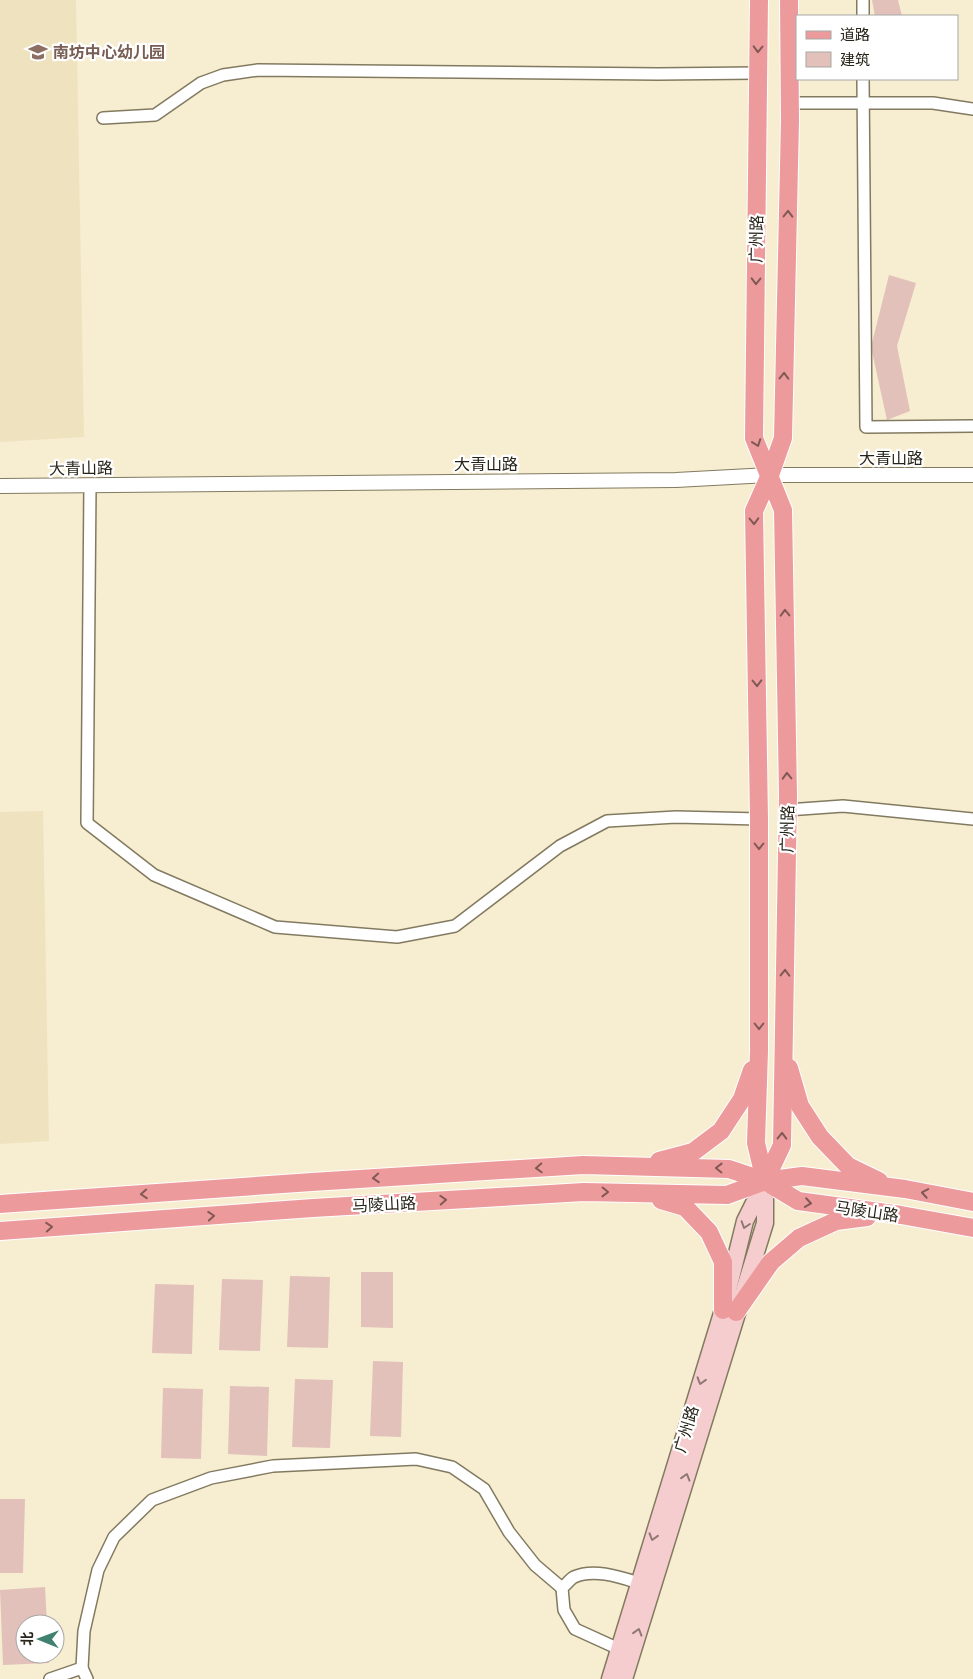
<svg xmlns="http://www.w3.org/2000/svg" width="973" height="1679" font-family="Cabin,'Noto Sans SC',sans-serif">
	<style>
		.built { fill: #efe2bf }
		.building { fill: #e2c1ba }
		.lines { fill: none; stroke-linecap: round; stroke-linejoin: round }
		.minor-casing { stroke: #827a60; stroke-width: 14 }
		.tertiary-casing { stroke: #827a60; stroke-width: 16 }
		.secondary-casing { stroke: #827a60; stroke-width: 19 }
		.primary-casing { stroke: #fff; stroke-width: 20 }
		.minor { stroke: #fff; stroke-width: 11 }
		.tertiary { stroke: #fff; stroke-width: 14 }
		.secondary { stroke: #f6cdce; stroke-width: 16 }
		.primary { stroke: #ed9a9d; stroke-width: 18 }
		.oneway { stroke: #805954 }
		.oneway2 { stroke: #8e7873 }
		.labels { text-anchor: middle; stroke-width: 4.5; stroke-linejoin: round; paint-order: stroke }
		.education-label { font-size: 16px; font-weight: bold; fill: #785e54; stroke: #fff; text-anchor: start }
		.street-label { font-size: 16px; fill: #262318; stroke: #fff }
	</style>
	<rect width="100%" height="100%" fill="#f7edd1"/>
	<g class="built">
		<polygon points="0,0 76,0 84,437 0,442"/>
		<polygon points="43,811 49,1141 0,1144 0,812"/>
	</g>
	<g class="building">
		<polygon points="872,0 898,0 902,16 875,16"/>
		<polygon points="889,275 916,283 897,346 910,411 887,420 871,347"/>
		<polygon points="361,1272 393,1272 393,1328 361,1327"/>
		<polygon points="290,1276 330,1277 328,1348 287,1347"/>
		<polygon points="222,1279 263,1280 260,1351 219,1350"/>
		<polygon points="155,1284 194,1285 192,1354 152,1353"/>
		<polygon points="373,1361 403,1362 401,1437 370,1436"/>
		<polygon points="295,1379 333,1380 330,1448 292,1447"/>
		<polygon points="230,1386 269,1387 267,1456 228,1454"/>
		<polygon points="163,1388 203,1389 201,1459 161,1458"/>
		<polygon points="0,1499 25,1499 23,1573 0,1573"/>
		<polygon points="45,1587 47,1624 25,1624 25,1654 48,1654 49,1663 3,1665 0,1590"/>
	</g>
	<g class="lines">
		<g class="minor-casing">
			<g id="minor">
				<polyline points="863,16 863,0"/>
				<polyline points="863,79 866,427 973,426"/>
				<polyline points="790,103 933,103 973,109"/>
				<polyline points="103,118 155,115 201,83 223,75 258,70 658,74 758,73"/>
				<polyline points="90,485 87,823 154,875 275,927 397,937 455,926 560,846 607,821 676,817 759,819"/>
				<polyline points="787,810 843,806 973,819"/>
				<path d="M619,1649L575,1629L564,1610L562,1588C566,1585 570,1579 574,1577C594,1568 620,1577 639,1583"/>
				<polyline points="82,1668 84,1631 98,1570 114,1537 152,1500 211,1478 273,1466 416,1459 452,1467 484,1489 509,1532 535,1565 562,1588"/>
				<polyline points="50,1679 82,1668 87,1679"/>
			</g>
		</g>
		<g class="tertiary-casing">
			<polyline id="tertiary" points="0,486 676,480 770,475 973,475"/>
		</g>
		<g class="secondary-casing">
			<g id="secondary">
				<polyline points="610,1679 723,1310 745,1221 765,1181"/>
				<polyline points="624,1679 765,1223 765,1185"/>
			</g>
		</g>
		<g class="primary-casing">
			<g id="primary">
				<polyline points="759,0 754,438 783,510 788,795 782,1145 765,1181"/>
				<polyline points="789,1068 800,1106 820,1137 848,1166 879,1181"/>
				<polyline points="659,1161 693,1152 721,1131 742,1099 752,1070"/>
				<polyline points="765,1181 756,1143 759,1051 759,819 754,511 770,475 783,438 790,120 789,0"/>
				<polyline points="661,1200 685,1207 709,1232 723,1262 723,1310"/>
				<polyline points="0,1204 312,1182 583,1165 729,1169 765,1181 798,1201 901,1215 973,1228"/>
				<polyline points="0,1231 313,1208 584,1192 727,1195 765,1181 802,1176 905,1189 973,1202"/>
				<polyline points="736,1312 771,1262 799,1238 836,1221 867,1217"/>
			</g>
		</g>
		<use href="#minor" class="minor"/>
		<use href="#tertiary" class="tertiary"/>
		<use href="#secondary" class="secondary"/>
		<use href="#primary" class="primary"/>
	</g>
	<defs><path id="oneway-chevron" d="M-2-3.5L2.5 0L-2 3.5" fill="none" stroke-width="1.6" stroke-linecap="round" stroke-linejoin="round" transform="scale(1.25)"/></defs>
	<g class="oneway">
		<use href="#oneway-chevron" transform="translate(758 49) rotate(91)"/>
		<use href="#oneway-chevron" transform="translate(788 214) rotate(-89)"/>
		<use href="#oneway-chevron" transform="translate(756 281) rotate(91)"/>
		<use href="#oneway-chevron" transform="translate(784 376) rotate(-89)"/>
		<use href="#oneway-chevron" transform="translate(757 443) rotate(70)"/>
		<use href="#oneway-chevron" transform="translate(754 521) rotate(89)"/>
		<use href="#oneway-chevron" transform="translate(785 613) rotate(-91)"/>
		<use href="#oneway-chevron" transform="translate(757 683) rotate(89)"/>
		<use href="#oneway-chevron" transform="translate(787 776) rotate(-91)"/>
		<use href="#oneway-chevron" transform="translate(759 846) rotate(90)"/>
		<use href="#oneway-chevron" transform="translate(785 973) rotate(-89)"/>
		<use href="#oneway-chevron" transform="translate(759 1026) rotate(90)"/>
		<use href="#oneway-chevron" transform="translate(782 1136) rotate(-89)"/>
		<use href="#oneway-chevron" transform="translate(539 1168) rotate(177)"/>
		<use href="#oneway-chevron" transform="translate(719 1168) rotate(-179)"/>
		<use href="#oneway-chevron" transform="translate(376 1178) rotate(176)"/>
		<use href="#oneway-chevron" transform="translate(605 1192) rotate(1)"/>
		<use href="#oneway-chevron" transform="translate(925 1193) rotate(-170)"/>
		<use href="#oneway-chevron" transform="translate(144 1194) rotate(176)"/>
		<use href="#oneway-chevron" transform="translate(443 1200) rotate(-3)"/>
		<use href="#oneway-chevron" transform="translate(808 1203) rotate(8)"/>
		<use href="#oneway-chevron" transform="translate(211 1216) rotate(-4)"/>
		<use href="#oneway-chevron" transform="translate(49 1227) rotate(-4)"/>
	</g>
	<g class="oneway2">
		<use href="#oneway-chevron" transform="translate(745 1225) rotate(108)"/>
		<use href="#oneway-chevron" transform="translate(701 1381) rotate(107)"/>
		<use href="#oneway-chevron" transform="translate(686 1477) rotate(-73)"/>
		<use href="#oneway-chevron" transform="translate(653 1537) rotate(107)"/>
		<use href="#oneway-chevron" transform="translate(638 1632) rotate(-73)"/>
	</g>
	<defs>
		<g id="school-bare" transform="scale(1.5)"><path d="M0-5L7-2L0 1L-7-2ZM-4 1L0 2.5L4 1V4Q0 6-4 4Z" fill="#8d6e63" stroke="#fff" stroke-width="2.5" paint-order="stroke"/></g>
	</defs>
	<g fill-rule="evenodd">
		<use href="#school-bare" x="38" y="52"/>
	</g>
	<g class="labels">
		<g class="education-label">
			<text x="53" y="58">南坊中心幼儿园</text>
		</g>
		<g class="street-label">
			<text transform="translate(756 239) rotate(-89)" y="6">广州路</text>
			<text x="891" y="464">大青山路</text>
			<text x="486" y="470">大青山路</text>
			<text transform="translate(81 468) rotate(-1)" y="6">大青山路</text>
			<text transform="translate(787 829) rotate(-89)" y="6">广州路</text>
			<text transform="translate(384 1204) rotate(-3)" y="6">马陵山路</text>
			<text transform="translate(867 1211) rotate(8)" y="6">马陵山路</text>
			<text transform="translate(686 1429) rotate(-73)" y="6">广州路</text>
		</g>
	</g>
	<rect x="796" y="15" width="162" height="65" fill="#ffffff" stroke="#a8a7a3"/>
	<rect x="806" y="31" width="25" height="8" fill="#ed9a9d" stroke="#a8a7a3"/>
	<text x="840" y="40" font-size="15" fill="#262318">道路</text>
	<rect x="806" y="52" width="25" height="15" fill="#e2c1ba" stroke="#a8a7a3"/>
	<text x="840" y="65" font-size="15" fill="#262318">建筑</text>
	<g transform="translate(40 1639) rotate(271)"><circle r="24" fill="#ffffff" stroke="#a8a7a3"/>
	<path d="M0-4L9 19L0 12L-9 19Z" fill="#418170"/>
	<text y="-8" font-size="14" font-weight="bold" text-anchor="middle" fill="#262318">北</text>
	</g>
</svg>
